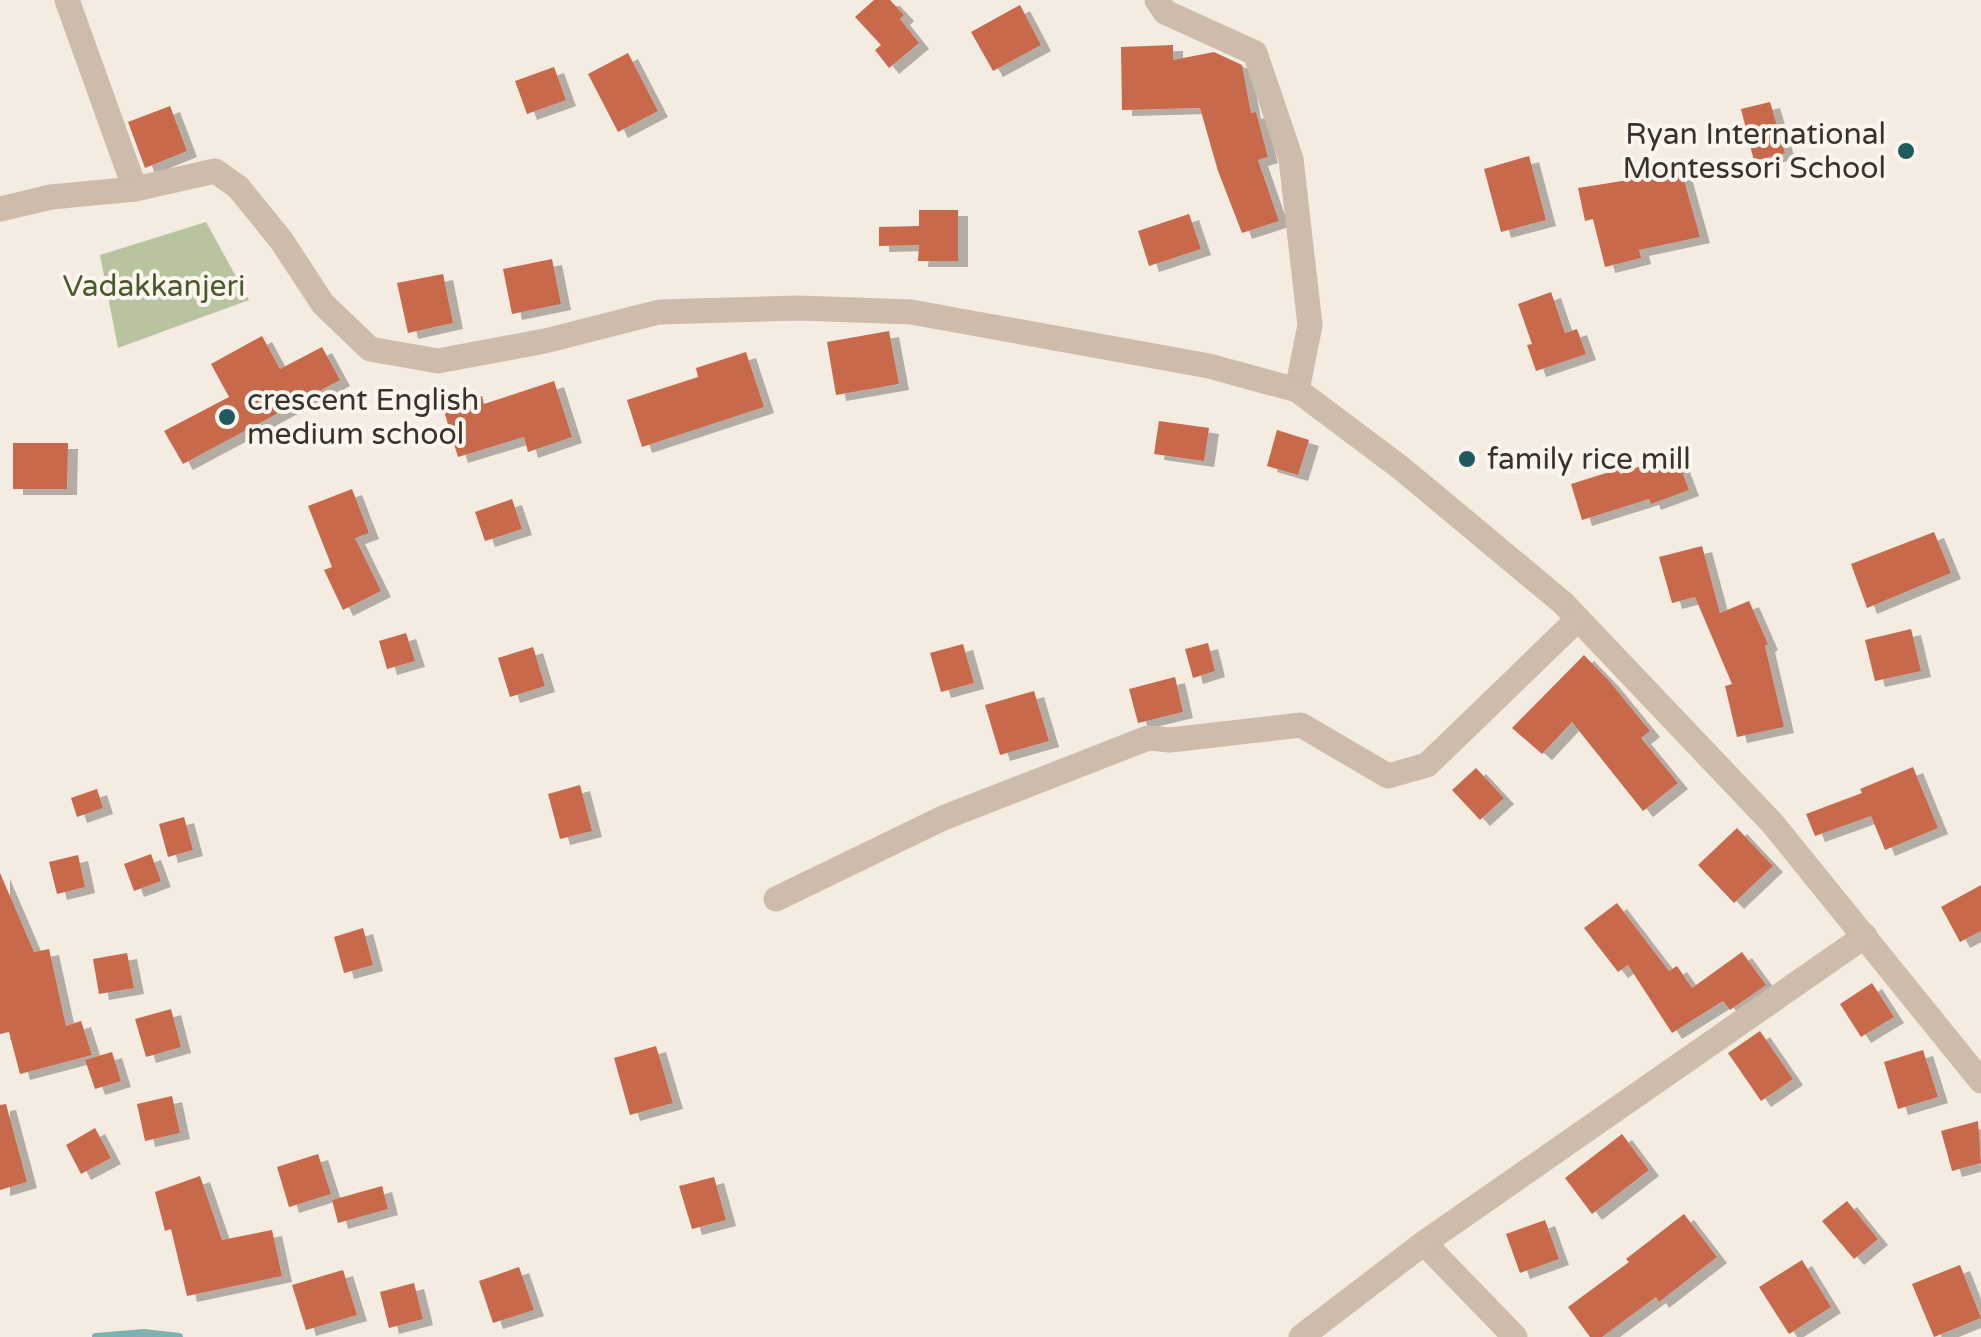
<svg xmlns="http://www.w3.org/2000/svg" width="1981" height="1337" font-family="'Varela Round',sans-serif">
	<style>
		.green { fill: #b8c4a0 }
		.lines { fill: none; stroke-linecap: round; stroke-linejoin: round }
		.stream { stroke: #7fb0b2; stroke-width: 8 }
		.building { fill: #c8694b; filter: url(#shadow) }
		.street { stroke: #cdbbac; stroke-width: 25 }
		.poi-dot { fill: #1f5a5e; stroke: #fbf5ee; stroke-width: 4 }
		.labels { text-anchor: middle; stroke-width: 8; stroke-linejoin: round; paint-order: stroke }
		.poi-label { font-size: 30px; fill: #3b302b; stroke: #fbf5ee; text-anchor: start }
		.park-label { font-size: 30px; fill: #4a5a2e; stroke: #fbf5ee }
	</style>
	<defs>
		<filter id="shadow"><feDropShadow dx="10" dy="6" stdDeviation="0" flood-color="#0004"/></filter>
	</defs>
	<rect width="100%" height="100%" fill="#f4ebe1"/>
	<polygon class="green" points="206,222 249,300 118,348 100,255"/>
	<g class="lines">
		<polyline class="stream" points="96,1337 144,1333 179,1337"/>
	</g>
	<g class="building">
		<polygon points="874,0 890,0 904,15 900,19 919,43 889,68 875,50 881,45 855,17"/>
		<polygon points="1020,5 1041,45 993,71 971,32"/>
		<polygon points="1173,45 1173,60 1214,52 1242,65 1251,113 1256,112 1268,157 1258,160 1279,221 1242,233 1218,171 1200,108 1122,110 1121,47"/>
		<polygon points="628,53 658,111 618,132 588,74"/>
		<polygon points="554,67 566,100 527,114 515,81"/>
		<polygon points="1770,102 1785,153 1754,161 1741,109"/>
		<polygon points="170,106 187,151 145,168 128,122"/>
		<polygon points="1529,156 1546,220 1501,232 1484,169"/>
		<polygon points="1680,166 1700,237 1639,250 1641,258 1605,267 1593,219 1585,221 1578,188 1622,181"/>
		<polygon points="919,210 958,210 958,261 918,261 919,245 879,246 879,227 919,226"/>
		<polygon points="1189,214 1201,249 1149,266 1138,231"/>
		<polygon points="552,259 561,304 512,314 503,269"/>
		<polygon points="443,274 453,323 408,333 397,283"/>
		<polygon points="1551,292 1565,333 1577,329 1586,354 1536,371 1527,345 1532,344 1518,304"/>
		<polygon points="889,331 899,384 836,395 827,342"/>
		<polygon points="262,336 280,369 322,347 340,380 183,464 164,431 229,397 211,364"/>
		<polygon points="746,352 764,407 642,447 627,400 698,377 696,368"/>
		<polygon points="554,381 572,437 528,452 524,437 458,457 443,408 482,396 484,404"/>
		<polygon points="1159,421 1209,428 1204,461 1154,454"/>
		<polygon points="1277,430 1309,440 1298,475 1267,466"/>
		<polygon points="13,443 68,443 67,489 13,489"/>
		<polygon points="1675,453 1689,490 1651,504 1649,499 1582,520 1571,484 1619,469 1620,474"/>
		<polygon points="352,489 369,533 355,538 381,591 343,610 324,570 332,567 308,506"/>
		<polygon points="512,499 522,529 485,541 475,512"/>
		<polygon points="1934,532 1951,573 1867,608 1851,564"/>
		<polygon points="1702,546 1720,613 1749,601 1768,644 1765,646 1784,727 1737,737 1725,686 1732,684 1695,597 1672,603 1659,557"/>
		<polygon points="1911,629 1921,671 1875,681 1865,640"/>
		<polygon points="406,633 415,661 387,669 379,641"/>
		<polygon points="1208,643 1215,671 1193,678 1185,649"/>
		<polygon points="963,644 974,683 941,692 930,653"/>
		<polygon points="533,647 545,686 510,697 498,658"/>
		<polygon points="1584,655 1610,682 1650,731 1641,738 1678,783 1643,811 1572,722 1542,754 1512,728"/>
		<polygon points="1175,677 1183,712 1138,723 1129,689"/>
		<polygon points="1034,691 1049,741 1000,755 985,705"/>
		<polygon points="1913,767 1938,828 1885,850 1871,816 1815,836 1806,814 1862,793 1860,789"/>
		<polygon points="1476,768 1504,798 1480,820 1452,790"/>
		<polygon points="580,785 592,831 560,839 548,794"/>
		<polygon points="97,789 103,808 77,817 71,798"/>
		<polygon points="184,817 193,850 168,857 159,824"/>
		<polygon points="1737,828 1773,866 1734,903 1698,865"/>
		<polygon points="151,854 161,881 134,891 124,864"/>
		<polygon points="78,855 85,887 57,894 49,862"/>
		<polygon points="0,873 34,952 49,949 66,1026 81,1021 92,1055 20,1074 9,1032 0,1034"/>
		<polygon points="1981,885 1981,931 1960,942 1941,907"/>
		<polygon points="1617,903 1669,971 1677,966 1692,988 1742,952 1766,985 1730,1010 1723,1001 1672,1033 1628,965 1618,972 1584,928"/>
		<polygon points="363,928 373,965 344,973 334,937"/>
		<polygon points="127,953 134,988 99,994 93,959"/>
		<polygon points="1872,983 1894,1017 1861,1037 1840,1004"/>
		<polygon points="171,1009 181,1047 146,1057 135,1019"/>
		<polygon points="1760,1031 1793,1079 1761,1101 1728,1053"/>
		<polygon points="656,1046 673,1103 630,1115 614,1058"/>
		<polygon points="1923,1050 1938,1097 1898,1109 1884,1062"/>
		<polygon points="112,1052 121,1081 95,1089 85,1060"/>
		<polygon points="172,1096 180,1133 145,1141 137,1104"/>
		<polygon points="6,1104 27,1182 0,1190 0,1105"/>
		<polygon points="1978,1121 1981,1163 1952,1171 1941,1131"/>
		<polygon points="95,1128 111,1158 81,1174 66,1145"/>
		<polygon points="1622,1134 1649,1170 1592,1214 1565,1178"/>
		<polygon points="318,1154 331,1194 289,1207 277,1167"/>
		<polygon points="200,1176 222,1240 272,1230 282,1276 187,1296 171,1229 165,1231 155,1192"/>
		<polygon points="714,1177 726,1220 692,1229 679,1186"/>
		<polygon points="382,1186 388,1209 338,1223 332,1200"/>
		<polygon points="1847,1201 1878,1239 1854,1259 1822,1221"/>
		<polygon points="1684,1214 1717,1257 1659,1302 1656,1297 1602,1337 1590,1337 1568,1307 1629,1262 1626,1259"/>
		<polygon points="1545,1220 1559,1259 1520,1273 1506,1234"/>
		<polygon points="1802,1260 1831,1307 1789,1334 1759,1287"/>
		<polygon points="1960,1265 1981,1318 1934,1337 1912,1284"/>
		<polygon points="519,1267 534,1310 493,1323 479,1281"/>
		<polygon points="343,1270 357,1315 306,1330 292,1285"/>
		<polygon points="414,1283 423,1319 389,1328 380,1292"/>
	</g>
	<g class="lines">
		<g class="street">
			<polyline points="67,0 135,189"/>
			<polyline points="1157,0 1165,12 1255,53 1291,159 1310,325 1297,390"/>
			<polyline points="0,209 51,197 135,189 215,171 238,187 281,240 323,304 370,349 438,361 545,341 659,312 798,308 911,312 1209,366 1297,390 1401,468 1563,603 1773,824 1981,1081"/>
			<polyline points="776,899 943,818 1148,738 1170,740 1301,725 1388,776 1427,765 1578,619"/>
			<polyline points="1424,1243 1515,1337"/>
			<polyline points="1301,1337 1424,1243 1865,936"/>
		</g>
	</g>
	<g class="poi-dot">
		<circle cx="1906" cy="151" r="10"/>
		<circle cx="227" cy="417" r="10"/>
		<circle cx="1467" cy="459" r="10"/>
	</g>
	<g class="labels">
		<g class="poi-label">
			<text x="1886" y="144" text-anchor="end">Ryan International<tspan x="1886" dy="34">Montessori School</tspan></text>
			<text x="247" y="410">crescent English<tspan x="247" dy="34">medium school</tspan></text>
			<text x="1487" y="469">family rice mill</text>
		</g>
		<g class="park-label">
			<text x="154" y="296">Vadakkanjeri</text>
		</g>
	</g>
</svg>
